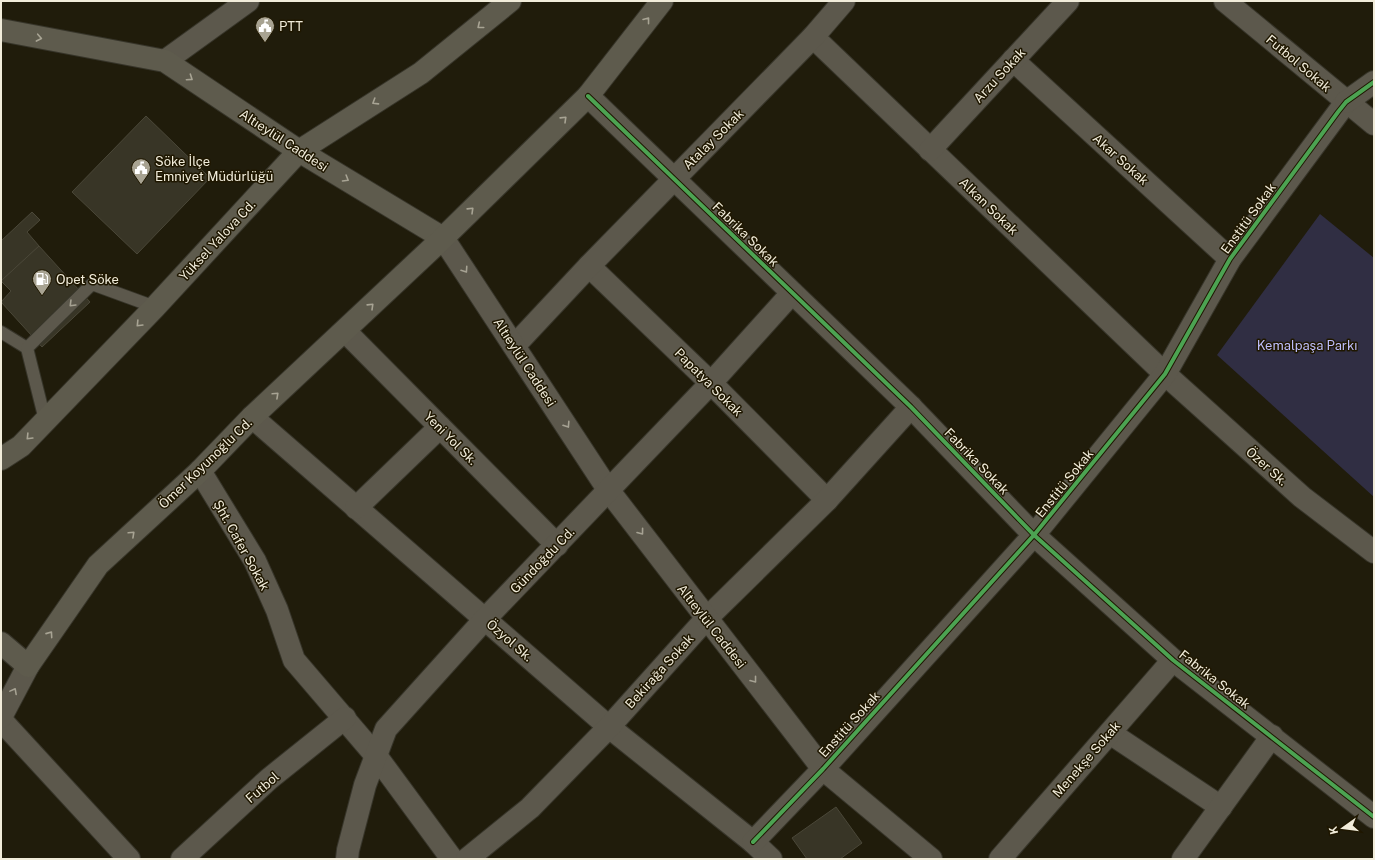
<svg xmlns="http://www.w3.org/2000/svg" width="1375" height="860" font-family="'Public Sans',sans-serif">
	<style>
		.green { fill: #302e43 }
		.building { fill: #383526; stroke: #4a4738 }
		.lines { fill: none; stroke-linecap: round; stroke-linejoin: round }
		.service-casing { stroke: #37352a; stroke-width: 14 }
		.minor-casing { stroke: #37352a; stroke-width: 24 }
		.tertiary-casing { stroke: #37352a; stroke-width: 24 }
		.secondary-casing { stroke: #37352a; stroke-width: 24 }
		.service { stroke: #5c584c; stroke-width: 12 }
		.minor { stroke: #5c584c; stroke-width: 22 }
		.tertiary { stroke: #5c584c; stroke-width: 22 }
		.secondary { stroke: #5e5b4d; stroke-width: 22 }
		.cycleway-casing { stroke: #1f1700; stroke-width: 6 }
		.cycleway { stroke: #4ca352; stroke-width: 4 }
		.oneway { stroke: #a8a494 }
		.oneway2 { stroke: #a6a293 }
		.labels { text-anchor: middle; stroke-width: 3; stroke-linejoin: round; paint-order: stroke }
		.poi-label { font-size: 13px; fill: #f1ecda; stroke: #1f1700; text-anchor: start }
		.street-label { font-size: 13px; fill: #f1ecda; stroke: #1f1700 }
		.park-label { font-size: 13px; fill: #bdbdfb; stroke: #1f1700 }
	</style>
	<rect width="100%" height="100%" fill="#201c0b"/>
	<polygon class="green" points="1320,214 1374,258 1374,497 1217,355"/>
	<g class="building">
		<polygon points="146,116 210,178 137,254 72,192"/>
		<polygon points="32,212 40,220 27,232 39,246 1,281 1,241"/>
		<polygon points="39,246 90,302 42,347 1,302 11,291 1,281"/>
		<polygon points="836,807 862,843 840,859 807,859 792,838"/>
	</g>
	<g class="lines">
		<g class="service-casing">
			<g id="service">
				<polyline points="1,332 27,348"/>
				<polyline points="45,420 27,348 92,284 155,307"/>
			</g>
		</g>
		<g class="minor-casing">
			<g id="minor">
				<polyline points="1225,1 1374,124"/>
				<polyline points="813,37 1165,374 1302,497 1374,552"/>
				<polyline points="1013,60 1230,259"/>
				<polyline points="165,61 248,1"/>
				<polyline points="588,96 911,407 1034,535 1173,660 1374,817"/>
				<polyline points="930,150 1068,1"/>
				<polyline points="589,266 711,383 827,500"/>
				<polyline points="345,331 557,545"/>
				<polyline points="515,345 589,266 813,37 844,1"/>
				<polyline points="252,417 609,727 753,842 771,859"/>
				<polyline points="200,471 255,561 277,610 294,660 377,757 452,859"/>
				<polyline points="356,508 440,427"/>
				<polyline points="1,720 129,859"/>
				<polyline points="1110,733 1221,807"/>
				<polyline points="753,842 823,769 1034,535 1165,374 1230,259 1346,102"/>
				<polyline points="182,859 269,779 345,718"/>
				<polyline points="467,859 530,808 609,727 706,619 827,500 911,407"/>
				<polyline points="1000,859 1173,660"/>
				<polyline points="1183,859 1272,736"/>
			</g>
		</g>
		<g class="tertiary-casing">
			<g id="tertiary">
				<polyline points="1346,102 1374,82"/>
				<polyline points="443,238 609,491 823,769 931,859"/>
				<polyline points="1,717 28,666"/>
				<polyline points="347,859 348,850 365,785 386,729 485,619 711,383 792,293"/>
			</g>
		</g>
		<g class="secondary-casing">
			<g id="secondary">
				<polyline points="1,30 165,61 299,151 443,238"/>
				<polyline points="1,459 21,446 155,307 299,151 421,73 510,1"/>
				<polyline points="1,643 28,666 98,565 200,471 252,417 443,238 588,96 662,1"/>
			</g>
		</g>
		<use href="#service" class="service"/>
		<use href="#minor" class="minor"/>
		<use href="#tertiary" class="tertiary"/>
		<use href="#secondary" class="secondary"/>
		<g class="cycleway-casing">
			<g id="cycleway">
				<polyline points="588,96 911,407 1034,535 1173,660 1374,817"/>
				<polyline points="753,842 823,769 1034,535 1165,374 1230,259 1338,112 1346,102 1374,82"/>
			</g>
		</g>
		<use href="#cycleway" class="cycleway"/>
	</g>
	<defs><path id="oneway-chevron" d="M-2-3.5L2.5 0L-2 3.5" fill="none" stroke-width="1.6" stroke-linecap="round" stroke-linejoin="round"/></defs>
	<g class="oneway">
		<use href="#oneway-chevron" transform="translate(647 20) rotate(-52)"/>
		<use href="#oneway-chevron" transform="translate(480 26) rotate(141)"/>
		<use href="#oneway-chevron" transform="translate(39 38) rotate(11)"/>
		<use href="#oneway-chevron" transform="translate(190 78) rotate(34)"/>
		<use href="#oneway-chevron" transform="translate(375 102) rotate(148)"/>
		<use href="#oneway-chevron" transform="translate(564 119) rotate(-44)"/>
		<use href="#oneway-chevron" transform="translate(346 179) rotate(31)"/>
		<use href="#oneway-chevron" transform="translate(471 210) rotate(-44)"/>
		<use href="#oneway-chevron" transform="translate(371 306) rotate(-44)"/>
		<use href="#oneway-chevron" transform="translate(139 324) rotate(134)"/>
		<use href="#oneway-chevron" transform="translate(276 395) rotate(-43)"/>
		<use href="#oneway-chevron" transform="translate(29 437) rotate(134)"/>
		<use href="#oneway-chevron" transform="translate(132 534) rotate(-43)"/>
		<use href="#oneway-chevron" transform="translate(50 634) rotate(-55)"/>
	</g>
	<g class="oneway2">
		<use href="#oneway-chevron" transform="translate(465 270) rotate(56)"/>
		<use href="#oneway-chevron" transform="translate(72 304) rotate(135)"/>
		<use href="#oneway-chevron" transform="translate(567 425) rotate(57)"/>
		<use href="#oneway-chevron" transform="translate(641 532) rotate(53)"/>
		<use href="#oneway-chevron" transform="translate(754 680) rotate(52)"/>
		<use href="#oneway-chevron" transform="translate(14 691) rotate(-62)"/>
	</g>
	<defs>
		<g id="civic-pin" transform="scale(1)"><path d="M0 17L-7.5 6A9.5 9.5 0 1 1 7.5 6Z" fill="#a8a392" stroke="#1f1700"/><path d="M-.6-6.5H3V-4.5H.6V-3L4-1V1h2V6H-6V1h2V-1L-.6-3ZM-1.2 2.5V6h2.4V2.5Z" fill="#fff"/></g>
		<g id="fuel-pin" transform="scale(1)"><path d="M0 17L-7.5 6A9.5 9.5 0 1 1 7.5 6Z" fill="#a8a392" stroke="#1f1700"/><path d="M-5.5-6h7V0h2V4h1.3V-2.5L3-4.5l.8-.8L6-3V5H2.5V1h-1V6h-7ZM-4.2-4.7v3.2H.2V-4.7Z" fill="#fff"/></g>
	</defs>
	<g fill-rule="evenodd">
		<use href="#civic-pin" x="265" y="26"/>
		<use href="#civic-pin" x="141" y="168"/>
		<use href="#fuel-pin" x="42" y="279"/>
	</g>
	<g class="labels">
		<g class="poi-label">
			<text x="279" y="31">PTT</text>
			<text x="155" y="166">Söke İlçe<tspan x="155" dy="15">Emniyet Müdürlüğü</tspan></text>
			<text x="56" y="284">Opet Söke</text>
		</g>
		<g class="street-label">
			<text transform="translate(1299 63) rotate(40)" y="5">Futbol Sokak</text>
			<text transform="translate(999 75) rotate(-47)" y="5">Arzu Sokak</text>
			<text transform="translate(713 139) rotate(-45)" y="5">Atalay Sokak</text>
			<text transform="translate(284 140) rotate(33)" y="5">Altıeylül Caddesi</text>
			<text transform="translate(1121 159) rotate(42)" y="5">Akar Sokak</text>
			<text transform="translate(989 206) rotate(44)" y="5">Alkan Sokak</text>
			<text transform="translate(1248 218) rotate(-54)" y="5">Enstitü Sokak</text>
			<text transform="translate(746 234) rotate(44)" y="5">Fabrika Sokak</text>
			<text transform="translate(217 240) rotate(-47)" y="5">Yüksel Yalova Cd.</text>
			<text transform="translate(525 362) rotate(57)" y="5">Altıeylül Caddesi</text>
			<text transform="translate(709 382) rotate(45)" y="5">Papatya Sokak</text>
			<text transform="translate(451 438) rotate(45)" y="5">Yeni Yol Sk.</text>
			<text transform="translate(977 461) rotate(46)" y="5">Fabrika Sokak</text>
			<text transform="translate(205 463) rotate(-44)" y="5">Ömer Koyunoğlu Cd.</text>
			<text transform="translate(1267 466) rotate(42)" y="5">Özer Sk.</text>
			<text transform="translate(1064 483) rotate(-51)" y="5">Enstitü Sokak</text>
			<text transform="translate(242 545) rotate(61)" y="5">Şht. Cafer Sokak</text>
			<text transform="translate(542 560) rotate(-46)" y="5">Gündoğdu Cd.</text>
			<text transform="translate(712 626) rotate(52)" y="5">Altıeylül Caddesi</text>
			<text transform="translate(510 640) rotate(41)" y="5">Özyol Sk.</text>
			<text transform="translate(659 671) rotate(-48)" y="5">Bekirağa Sokak</text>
			<text transform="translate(1215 679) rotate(38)" y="5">Fabrika Sokak</text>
			<text transform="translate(849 724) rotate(-48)" y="5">Enstitü Sokak</text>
			<text transform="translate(1086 759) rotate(-49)" y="5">Menekşe Sokak</text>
			<text transform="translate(262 787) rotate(-41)" y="5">Futbol</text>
		</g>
		<g class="park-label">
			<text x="1307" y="350">Kemalpaşa Parkı</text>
		</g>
	</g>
	<rect width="1375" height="860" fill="none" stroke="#f1ecda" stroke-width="4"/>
	<g transform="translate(1343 828) rotate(256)" stroke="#1f1700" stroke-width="3" paint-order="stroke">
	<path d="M0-3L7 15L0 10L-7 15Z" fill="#f1ecda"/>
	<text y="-6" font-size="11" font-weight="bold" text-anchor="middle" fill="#f1ecda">K</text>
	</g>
</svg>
